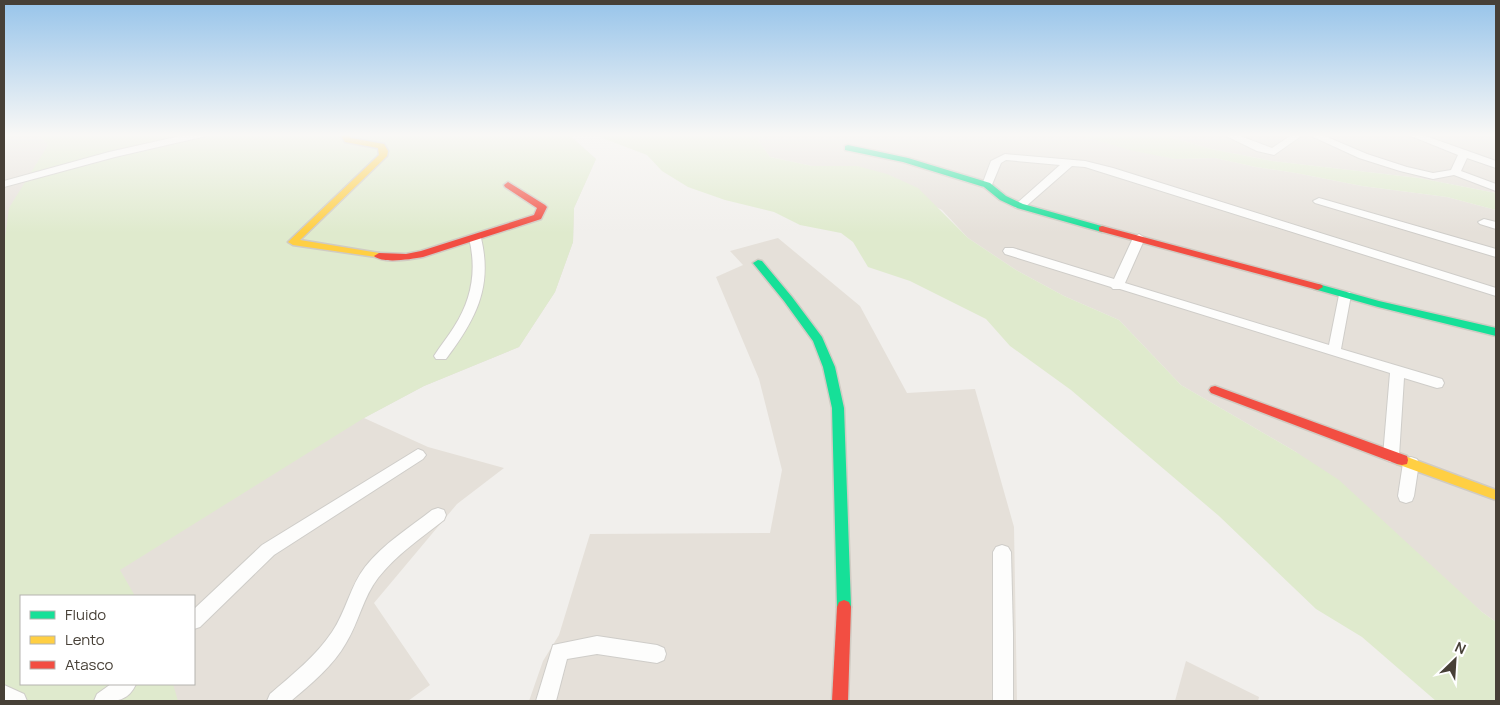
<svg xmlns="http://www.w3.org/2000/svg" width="1500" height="705" font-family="Manrope,sans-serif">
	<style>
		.residential { fill: #e5e0d9; fill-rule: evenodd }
		.green { fill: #dfeacd }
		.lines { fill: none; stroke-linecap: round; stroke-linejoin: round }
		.street-casing { stroke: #cfcdc9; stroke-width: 2 }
		.fast-casing { stroke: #d0cbc3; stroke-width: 3 }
		.slow-casing { stroke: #d0cbc3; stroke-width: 3 }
		.jam-casing { stroke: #d0cbc3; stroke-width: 3 }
		.street { fill: #fdfdfc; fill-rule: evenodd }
		.fast { fill: #16e098; fill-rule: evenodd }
		.slow { fill: #ffcf43; fill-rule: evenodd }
		.jam { fill: #f24e42; fill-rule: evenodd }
	</style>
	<rect width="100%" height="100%" fill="#f1efec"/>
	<g class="residential">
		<path d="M4,134H568L596,159L574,208L573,242L555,292L519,347L424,386L364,418L428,447L504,468L457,504L374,603L430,685L408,701H4ZM21,596H194V684H21Z"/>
		<polygon points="766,134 1075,134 1175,159 1215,158 1256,167 1296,173 1362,186 1447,197 1496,210 1496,622 1482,612 1296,452 1181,385 1119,320 1064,296 1016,270 968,238 942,210 857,166 812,166 770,157 758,140"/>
		<polygon points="1159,134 1496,134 1496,193 1419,178 1272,161 1211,149"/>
		<polygon points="778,238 860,306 907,393 975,389 1014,527 1017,701 529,701 543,661 559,635 590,534 770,533 782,470 759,379 716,277 743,265 730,251"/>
		<polygon points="1186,661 1259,697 1258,701 1175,701"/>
	</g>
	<g class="green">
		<polygon points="39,134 568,134 596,159 574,208 573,242 555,292 519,347 424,386 364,418 120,570 135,596 21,596 21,684 173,684 178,701 4,701 4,245 9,208 48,145"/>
		<polygon points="592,134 766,134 758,140 770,157 812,166 857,166 887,174 918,188 968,238 1016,270 1064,296 1119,320 1181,385 1296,452 1339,480 1482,612 1496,622 1496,701 1436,701 1362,637 1316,609 1219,516 1071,390 1010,346 986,319 910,281 868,267 853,242 841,233 800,225 774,212 725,200 688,187 662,171 647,155"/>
		<polygon points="1075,134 1159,134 1211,149 1272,161 1419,178 1496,193 1496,210 1447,197 1362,186 1296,173 1256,167 1215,158 1175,159 1134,151"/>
	</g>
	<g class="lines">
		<g class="street-casing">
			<g id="street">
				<polygon points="189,134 207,134 206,136 115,157 4,187 4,181 109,152"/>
				<polygon points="1222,134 1235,134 1272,148 1293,134 1304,134 1274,155 1257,151"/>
				<polygon points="1307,134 1320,134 1367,154 1407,167 1433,173 1451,170 1458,155 1406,134 1420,134 1496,161 1496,168 1467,158 1461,171 1496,184 1496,191 1454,175 1433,179 1400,171 1359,158"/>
				<polygon points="1005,154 1085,161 1113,168 1496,288 1496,296 1085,167 1072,166 1024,208 1016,208 1014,206 1016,204 1060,165 1006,160 1001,163 991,187 983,187 982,185 991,161"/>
				<polygon points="1319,198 1496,249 1496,257 1315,203 1313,201"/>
				<polygon points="1484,219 1496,222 1496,229 1480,224 1478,222"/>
				<path d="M475,234L481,238C493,288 475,320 446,359H436L434,356C440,346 448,337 454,327C472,299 477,270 469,238Z"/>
				<polygon points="1139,234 1145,238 1125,283 1329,345 1339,295 1340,292 1350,292 1351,295 1341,349 1442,379 1444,383 1442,387 1437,388 1404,378 1399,456 1396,460 1391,462 1386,460 1383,456 1390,373 1120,289 1113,289 1111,287 1005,254 1003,251 1005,248 1013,248 1114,279 1133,238"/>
				<polygon points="418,449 423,451 426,455 423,459 274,555 200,627 194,629 194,609 262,545"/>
				<polygon points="1411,457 1417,459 1419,463 1414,496 1412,501 1406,503 1400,501 1398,496 1403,463 1405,459"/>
				<path d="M438,508L444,510L446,515L444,520C421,538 396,555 378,578C363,597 359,622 346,643C333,666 311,684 291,701H267L270,694C292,675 316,656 332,632C346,612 350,586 365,567C383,544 409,528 432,510Z"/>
				<polygon points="1002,545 1008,547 1011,552 1013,634 1013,701 993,701 993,552 996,547"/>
				<polygon points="597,636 657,645 664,648 666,654 664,660 657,663 597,654 567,659 556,701 536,701 553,645"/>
				<path d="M111,684H136C127,704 112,701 94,701L97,694Z"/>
				<polygon points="4,685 24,694 27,701 4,701"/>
			</g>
		</g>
		<g class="fast-casing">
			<g id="fast">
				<polygon points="848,145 908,158 990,183 1006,196 1023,204 1105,227 1107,229 1102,232 1017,208 1000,200 984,187 903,162 845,150 845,146"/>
				<polygon points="758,260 762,261 792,297 822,337 835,367 844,408 851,607 849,612 844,614 839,612 837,607 832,408 823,367 813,341 784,301 753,263"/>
				<polygon points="1318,284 1379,301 1496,328 1496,336 1378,307 1314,289 1313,287"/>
			</g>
		</g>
		<g class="slow-casing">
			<g id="slow">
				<polygon points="340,134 348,134 351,138 384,144 388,151 387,156 300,240 379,253 384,256 383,258 293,245 288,242 379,155 378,148 345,142"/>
				<polygon points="1402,455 1496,490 1496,500 1397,464 1396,460 1397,456"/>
			</g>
		</g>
		<g class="jam-casing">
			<g id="jam">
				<path d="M508,182L545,205L547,207L541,219L423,257C411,259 383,264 374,256L379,253L406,254L421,251L534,215L537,208L505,187L504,185Z"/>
				<polygon points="1102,226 1322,285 1323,287 1318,290 1099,231 1099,227"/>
				<polygon points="1215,386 1407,456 1408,460 1407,464 1402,465 1397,464 1211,393 1209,390 1211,387"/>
				<polygon points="844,600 849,602 851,607 848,701 832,701 837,607 839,602"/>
			</g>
		</g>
		<use href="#street" class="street"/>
		<use href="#fast" class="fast"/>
		<use href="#slow" class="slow"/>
		<use href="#jam" class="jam"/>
	</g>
	<linearGradient id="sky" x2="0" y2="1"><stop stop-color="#97c4ea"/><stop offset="0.58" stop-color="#f9f8f6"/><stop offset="1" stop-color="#f9f8f6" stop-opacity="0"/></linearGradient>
	<rect width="1500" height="233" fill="url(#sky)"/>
	<rect width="1500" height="705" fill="none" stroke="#474037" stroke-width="10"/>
	<rect x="20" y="595" width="175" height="90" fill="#ffffff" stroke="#b5b3af"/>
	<rect x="30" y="611" width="25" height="8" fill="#16e098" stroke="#b5b3af"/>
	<text x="65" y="620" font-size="15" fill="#474037">Fluido</text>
	<rect x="30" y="636" width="25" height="8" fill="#ffcf43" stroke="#b5b3af"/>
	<text x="65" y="645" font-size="15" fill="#474037">Lento</text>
	<rect x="30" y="661" width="25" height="8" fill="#f24e42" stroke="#b5b3af"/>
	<text x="65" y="670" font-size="15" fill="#474037">Atasco</text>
	<g transform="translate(1455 660) rotate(25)" stroke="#ffffff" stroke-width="4" paint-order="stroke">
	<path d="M0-4L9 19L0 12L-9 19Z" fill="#474037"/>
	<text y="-8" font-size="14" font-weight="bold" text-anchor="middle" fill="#474037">N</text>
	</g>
</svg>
